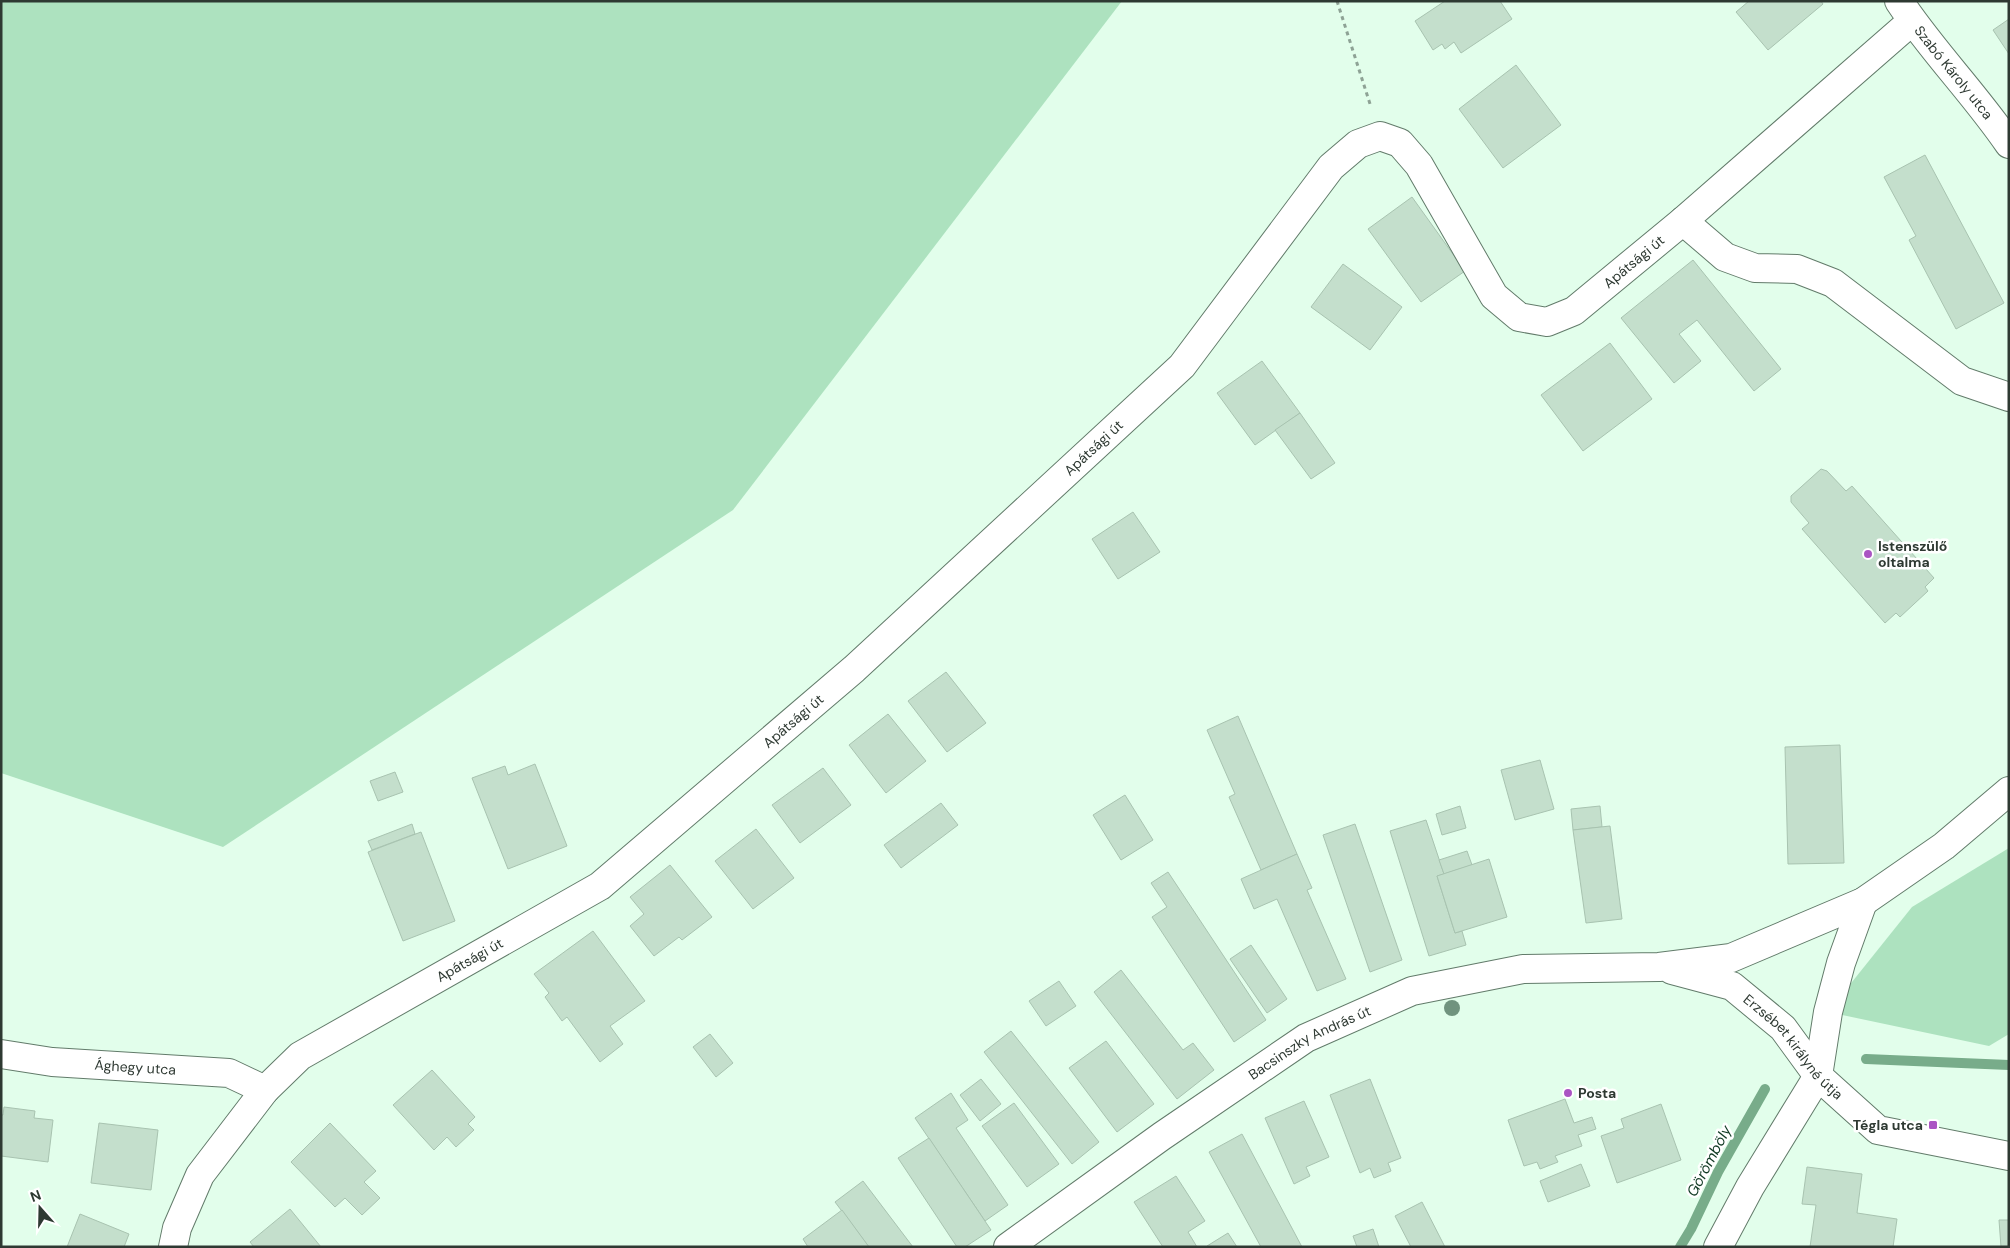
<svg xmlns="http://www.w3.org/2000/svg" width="2010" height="1248" font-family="'DM Sans',sans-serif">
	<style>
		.green { fill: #ade2bf }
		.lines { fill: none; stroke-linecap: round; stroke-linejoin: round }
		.stream { stroke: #78ac8a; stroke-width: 10 }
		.building { fill: #c4dfcc; stroke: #a8c3b0 }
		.minor-casing { stroke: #627b6a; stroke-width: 30 }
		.path { stroke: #8ea295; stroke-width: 3; stroke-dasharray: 4 4; stroke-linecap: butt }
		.minor { stroke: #fff; stroke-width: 28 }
		.tree { fill: #70937e }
		.poi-dot { fill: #aa55c3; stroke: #fff; stroke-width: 2 }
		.labels { text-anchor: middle; stroke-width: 5; stroke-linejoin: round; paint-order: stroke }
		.street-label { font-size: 14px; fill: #2e3932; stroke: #fff }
		.poi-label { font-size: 14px; font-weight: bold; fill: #2e3932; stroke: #fff; text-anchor: start }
		.water-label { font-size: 15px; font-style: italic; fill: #103a23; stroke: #fff }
	</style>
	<rect width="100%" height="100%" fill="#e2feeb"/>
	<g class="green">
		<polygon points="1,1 1122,1 733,510 223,847 1,773"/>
		<polygon points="2009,848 2009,1034 1989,1046 1828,1012 1912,907"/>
	</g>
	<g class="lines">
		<g class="stream">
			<polyline points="1866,1059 2009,1065"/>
			<polyline points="1680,1247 1691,1229 1718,1172 1765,1089"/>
		</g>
	</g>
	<g class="building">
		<polygon points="1445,1 1500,1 1512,19 1461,53 1454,42 1445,49 1442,44 1433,50 1415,21"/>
		<polygon points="1749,1 1821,1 1823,4 1768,50 1736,12"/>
		<polygon points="2009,19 2009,54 1993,30"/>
		<polygon points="1516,65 1561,125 1503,168 1459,109"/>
		<polygon points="1925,155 2004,303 1956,329 1909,240 1916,236 1884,177"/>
		<polygon points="1412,197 1465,271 1421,302 1368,229"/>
		<polygon points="1693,260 1781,369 1754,391 1697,320 1679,334 1701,361 1674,383 1621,318"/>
		<polygon points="1343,264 1402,307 1370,350 1311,307"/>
		<polygon points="1610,343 1652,399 1583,451 1541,395"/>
		<polygon points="1262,361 1300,413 1255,445 1217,393"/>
		<polygon points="1300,413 1335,463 1311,479 1275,430"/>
		<polygon points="1821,469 1827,471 1846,491 1852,486 1934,578 1925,587 1928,591 1900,617 1896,613 1885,623 1802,529 1809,523 1791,502 1791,496"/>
		<polygon points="1133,512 1160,552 1118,579 1092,539"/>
		<polygon points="946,672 986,723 947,752 908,701"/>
		<polygon points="888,714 926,761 886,793 849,745"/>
		<polygon points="1238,716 1297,854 1261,870 1229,797 1235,794 1207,730"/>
		<polygon points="1840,745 1844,863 1788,864 1785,747"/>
		<polygon points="1540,760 1554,809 1515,820 1501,770"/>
		<polygon points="535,764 567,846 508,869 472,778 505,766 508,775"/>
		<polygon points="823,768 851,805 800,843 772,805"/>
		<polygon points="395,772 403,792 378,801 370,781"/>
		<polygon points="1125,795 1153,840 1121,860 1093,815"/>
		<polygon points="941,803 958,825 901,868 884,845"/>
		<polygon points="1460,806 1466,828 1442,835 1436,814"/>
		<polygon points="1600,806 1602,827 1573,830 1571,809"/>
		<polygon points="1426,820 1444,874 1437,876 1455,933 1462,931 1466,945 1429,956 1390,831"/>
		<polygon points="412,824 415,834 372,850 368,841"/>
		<polygon points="1355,824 1402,960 1370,972 1323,835"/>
		<polygon points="1610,826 1622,919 1586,923 1573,830"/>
		<polygon points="756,829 794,878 753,909 715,861"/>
		<polygon points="421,832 455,921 403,941 368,852"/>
		<polygon points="1467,851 1472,865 1444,874 1439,860"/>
		<polygon points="1297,854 1312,888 1307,890 1346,979 1317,991 1277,899 1254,909 1241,879"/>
		<polygon points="1489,859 1507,917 1455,933 1437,876"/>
		<polygon points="670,865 712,917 682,940 679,937 654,956 630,926 644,914 630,897"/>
		<polygon points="1168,872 1266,1020 1234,1042 1152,917 1167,907 1151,883"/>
		<polygon points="593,931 645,1001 610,1026 623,1044 600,1062 567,1017 562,1021 545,997 549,993 534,974"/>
		<polygon points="1251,945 1287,999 1267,1013 1230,959"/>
		<polygon points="1121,970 1183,1050 1193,1043 1214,1070 1177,1099 1094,992"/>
		<polygon points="1059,981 1076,1006 1046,1026 1029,1001"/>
		<polygon points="1011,1031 1099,1142 1072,1164 984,1052"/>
		<polygon points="710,1034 733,1063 716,1077 693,1047"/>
		<polygon points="1106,1041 1154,1104 1117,1132 1069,1068"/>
		<polygon points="432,1070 475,1117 468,1124 474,1130 456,1147 447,1137 434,1150 393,1105"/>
		<polygon points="981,1079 1001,1104 980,1121 960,1095"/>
		<polygon points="1370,1079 1401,1158 1388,1163 1391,1171 1374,1178 1370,1168 1360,1173 1330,1095"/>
		<polygon points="951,1093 968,1120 956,1128 1008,1205 985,1221 915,1118"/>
		<polygon points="1565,1099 1574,1123 1592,1117 1596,1129 1578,1135 1582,1146 1555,1156 1558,1162 1540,1169 1537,1162 1524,1166 1508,1120"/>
		<polygon points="1304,1101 1329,1157 1306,1167 1310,1176 1294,1184 1265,1118"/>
		<polygon points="1014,1103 1059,1164 1027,1187 982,1126"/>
		<polygon points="1661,1104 1681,1160 1617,1183 1601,1136 1624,1128 1621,1119"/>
		<polygon points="4,1107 35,1111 34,1118 53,1120 48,1162 1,1156 1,1115 3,1115"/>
		<polygon points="99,1123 158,1130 151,1190 91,1183"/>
		<polygon points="330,1123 376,1171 364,1182 380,1198 362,1215 345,1198 335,1207 291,1162"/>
		<polygon points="1242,1134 1302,1247 1261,1247 1209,1152"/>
		<polygon points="929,1138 991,1230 965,1247 957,1247 898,1158"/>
		<polygon points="1581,1164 1590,1186 1548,1202 1540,1181"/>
		<polygon points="1807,1167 1862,1174 1857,1213 1897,1219 1893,1247 1810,1247 1816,1205 1802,1204"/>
		<polygon points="1176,1176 1205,1221 1188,1232 1197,1247 1163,1247 1134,1202"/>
		<polygon points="863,1181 913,1247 869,1247 835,1202"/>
		<polygon points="1422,1202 1445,1247 1411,1247 1395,1216"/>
		<polygon points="290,1209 321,1247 254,1247 250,1242"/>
		<polygon points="842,1210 869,1247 808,1247 803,1239"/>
		<polygon points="80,1214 129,1234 124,1247 67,1247"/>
		<polygon points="1999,1220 2009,1220 2009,1247 2001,1247"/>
		<polygon points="1373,1229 1379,1247 1357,1247 1353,1236"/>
		<polygon points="1228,1233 1237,1247 1207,1247 1207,1246"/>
	</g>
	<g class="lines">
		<g class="minor-casing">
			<g id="minor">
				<path id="s1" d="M1899,1C1932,51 1975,94 2009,144"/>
				<polyline points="1683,221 1725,257 1755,268 1797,269 1833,283 1962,381 2009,397"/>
				<path id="s2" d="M1672,970L1732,986L1783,1028L1818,1076L1878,1130L2009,1156"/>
				<path id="s3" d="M1,1054L52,1062L229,1073L265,1090"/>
				<path id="s4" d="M173,1247L177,1228L200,1175L265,1090L300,1056L600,886L854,669L1182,366L1331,167L1358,144L1380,136L1400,143L1419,165L1494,296L1519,317L1547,322L1574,311L1683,221L1912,21"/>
				<path id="s5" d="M1008,1247L1162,1136L1306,1038L1412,991L1523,969L1659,967L1731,958L1863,902L1944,846L2009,791"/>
				<polyline points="1718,1247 1750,1187 1818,1076 1828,1012 1841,963 1863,902"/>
			</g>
		</g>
		<polyline class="path" points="1337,1 1371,107"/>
		<use href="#minor" class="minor"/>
	</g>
	<circle class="tree" cx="1452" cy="1008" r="8"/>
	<g class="poi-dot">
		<circle cx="1868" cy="554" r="5"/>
		<circle cx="1568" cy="1093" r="5"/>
		<rect x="1928" y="1120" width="10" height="10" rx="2.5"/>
	</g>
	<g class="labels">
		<g class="street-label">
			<text dy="5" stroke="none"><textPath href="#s1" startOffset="90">Szabó Károly utca</textPath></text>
			<text dy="5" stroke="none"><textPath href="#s4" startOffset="2035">Apátsági út</textPath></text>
			<text dy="5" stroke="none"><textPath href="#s4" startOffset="1238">Apátsági út</textPath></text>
			<text dy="5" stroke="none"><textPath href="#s4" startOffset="832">Apátsági út</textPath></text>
			<text dy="5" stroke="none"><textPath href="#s4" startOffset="428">Apátsági út</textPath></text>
			<text dy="5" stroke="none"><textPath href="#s5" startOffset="365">Bacsinszky András út</textPath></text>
			<text dy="5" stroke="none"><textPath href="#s2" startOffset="149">Erzsébet királyné útja</textPath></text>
			<text dy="5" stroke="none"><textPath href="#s3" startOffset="135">Ághegy utca</textPath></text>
		</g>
		<g class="poi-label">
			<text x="1878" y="551">Istenszülő<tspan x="1878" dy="16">oltalma</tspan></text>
			<text x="1578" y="1098">Posta</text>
			<text x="1923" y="1130" text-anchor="end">Tégla utca</text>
		</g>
		<g class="water-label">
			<text transform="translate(1709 1161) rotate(-62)" y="5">Görömböly</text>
		</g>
	</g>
	<rect width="2010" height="1248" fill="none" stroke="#2e3932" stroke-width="5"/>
	<g transform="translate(40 1208) rotate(340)" stroke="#ffffff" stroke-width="4" paint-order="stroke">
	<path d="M0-4L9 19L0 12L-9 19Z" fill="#2e3932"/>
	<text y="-8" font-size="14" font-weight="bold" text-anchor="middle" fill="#2e3932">N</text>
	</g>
</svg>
